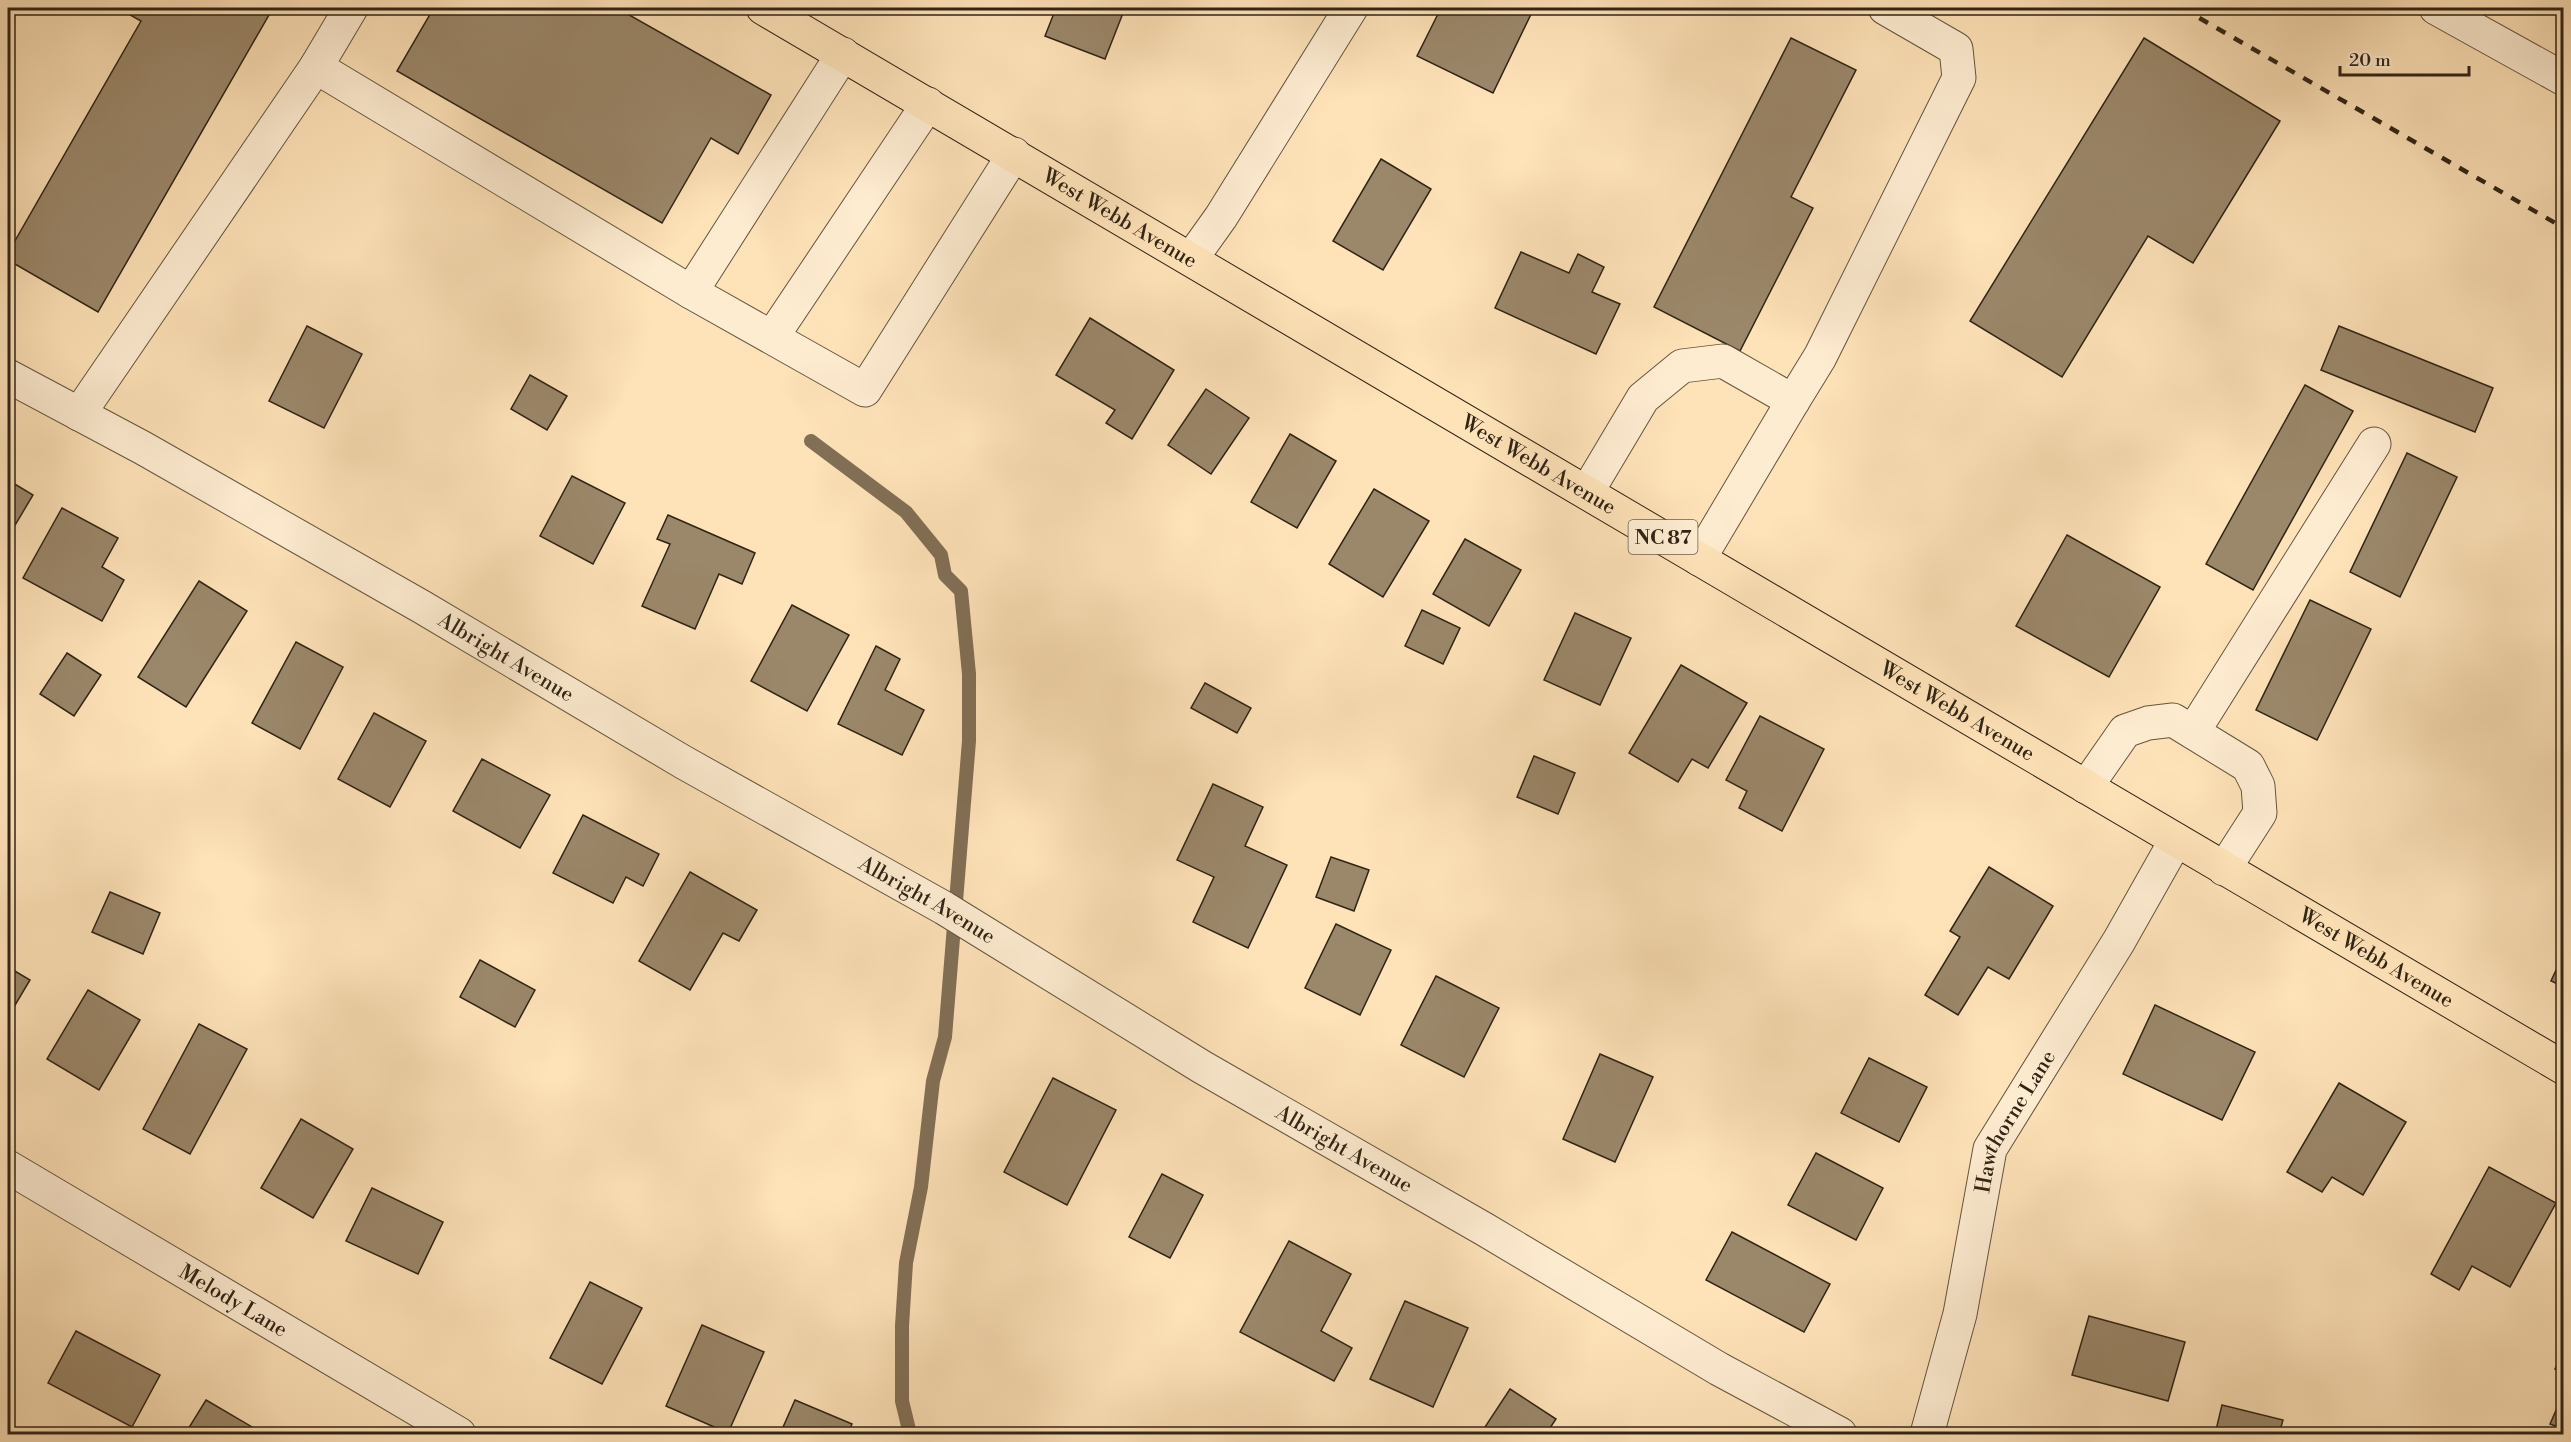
<svg xmlns="http://www.w3.org/2000/svg" width="2571" height="1442" font-family="'Libre Bodoni',serif">
	<style>
		.lines { fill: none; stroke-linecap: round; stroke-linejoin: round }
		.stream { stroke: #826f56; stroke-width: 14 }
		.building { fill: #9b876a; stroke: #302415; stroke-width: 1.5 }
		.minor-casing { stroke: #64543e; stroke-width: 35 }
		.highway-casing { stroke: #302415; stroke-width: 35 }
		.minor { stroke: #feecd1; stroke-width: 33 }
		.highway { stroke: #fee2b8; stroke-width: 33 }
		.rail { stroke: #302415; stroke-width: 4.5; stroke-dasharray: 10 10; stroke-linecap: butt }
		.labels { text-anchor: middle; stroke-width: 5; stroke-linejoin: round; paint-order: stroke }
		.shield { fill: #feecd1; stroke: #6e604d; stroke-width: 1.5 }
		.shield-label { font-size: 20px; font-weight: bold; fill: #302415 }
		.street-label { font-size: 21px; fill: #302415; stroke: #feecd1 }
	</style>
	<rect width="100%" height="100%" fill="#fee2b8"/>
	<filter id="stains"><feTurbulence type="fractalNoise" baseFrequency=".00333" numOctaves="4"/><feColorMatrix values="0 0 0 0 .2 0 0 0 0 .09 0 0 0 0 .02 0 0 0 .5 -.17"/></filter>
	<radialGradient id="worn" r=".72"><stop offset=".6" stop-color="#630" stop-opacity="0"/><stop offset="1" stop-color="#630" stop-opacity=".3"/></radialGradient>
	<g class="lines">
		<polyline class="stream" points="811,441 906,512 941,555 945,575 961,591 969,674 969,741 945,1037 933,1081 921,1187 906,1263 902,1326 902,1401 910,1434"/>
	</g>
	<g class="building">
		<polygon points="118,8 273,8 98,312 8,260 8,253 141,21"/>
		<polygon points="424,8 617,8 771,95 738,154 711,138 662,223 397,71 432,11"/>
		<polygon points="1056,8 1125,8 1105,59 1045,36"/>
		<polygon points="1441,8 1534,8 1493,93 1417,56"/>
		<polygon points="1791,38 1856,70 1791,197 1813,208 1740,351 1654,307"/>
		<polygon points="2144,38 2280,121 2193,263 2148,236 2062,377 1970,321"/>
		<polygon points="1381,159 1431,189 1383,270 1333,241"/>
		<polygon points="1521,252 1569,273 1578,254 1604,267 1592,292 1620,304 1596,354 1495,308"/>
		<polygon points="1090,318 1174,370 1132,439 1106,423 1115,410 1056,375"/>
		<polygon points="307,326 362,354 324,428 269,401"/>
		<polygon points="2339,326 2493,388 2475,432 2321,370"/>
		<polygon points="530,375 567,396 547,430 511,409"/>
		<polygon points="2305,385 2353,411 2253,590 2206,564"/>
		<polygon points="1206,389 1249,418 1211,474 1168,445"/>
		<polygon points="1290,434 1336,461 1297,528 1251,502"/>
		<polygon points="2407,453 2457,477 2400,597 2350,572"/>
		<polygon points="572,476 625,503 593,564 540,536"/>
		<polygon points="8,480 33,495 8,537"/>
		<polygon points="1374,489 1429,521 1383,597 1329,564"/>
		<polygon points="62,508 118,538 102,567 124,580 102,621 23,578"/>
		<polygon points="668,515 755,553 742,584 719,574 695,629 642,606 670,544 657,539"/>
		<polygon points="2067,535 2160,587 2109,677 2016,626"/>
		<polygon points="1465,539 1521,570 1489,626 1433,594"/>
		<polygon points="199,581 247,611 186,707 138,677"/>
		<polygon points="2310,600 2371,629 2317,740 2256,710"/>
		<polygon points="792,605 849,635 807,711 751,681"/>
		<polygon points="1422,610 1460,628 1443,664 1405,646"/>
		<polygon points="1575,613 1631,638 1600,705 1544,680"/>
		<polygon points="296,642 343,667 300,749 252,723"/>
		<polygon points="876,646 900,659 885,690 924,710 902,755 838,724"/>
		<polygon points="67,653 101,675 74,716 40,694"/>
		<polygon points="1681,665 1747,703 1708,768 1692,759 1678,782 1629,753"/>
		<polygon points="1205,683 1251,708 1237,733 1191,708"/>
		<polygon points="374,713 426,741 390,807 338,779"/>
		<polygon points="1760,716 1824,749 1782,831 1739,808 1747,791 1726,780"/>
		<polygon points="1534,756 1575,773 1558,814 1517,797"/>
		<polygon points="482,759 550,795 520,848 453,811"/>
		<polygon points="1213,784 1263,807 1245,846 1287,865 1248,948 1193,922 1214,877 1177,860"/>
		<polygon points="583,815 659,854 643,886 626,877 613,903 553,873"/>
		<polygon points="1331,857 1369,870 1354,911 1316,897"/>
		<polygon points="1989,867 2053,906 2009,979 1988,967 1958,1015 1925,995 1960,937 1950,931"/>
		<polygon points="690,872 757,910 739,941 723,933 690,990 639,961"/>
		<polygon points="110,892 160,913 143,954 92,932"/>
		<polygon points="1336,924 1391,950 1360,1015 1305,988"/>
		<polygon points="2564,953 2564,987 2551,981"/>
		<polygon points="480,960 535,990 515,1027 460,997"/>
		<polygon points="8,967 30,980 8,1017"/>
		<polygon points="1436,976 1499,1008 1464,1077 1401,1045"/>
		<polygon points="88,990 140,1020 99,1090 47,1059"/>
		<polygon points="2155,1005 2255,1052 2222,1120 2123,1074"/>
		<polygon points="199,1024 247,1049 190,1154 143,1129"/>
		<polygon points="1600,1054 1653,1077 1615,1162 1563,1139"/>
		<polygon points="1869,1058 1927,1087 1899,1142 1841,1113"/>
		<polygon points="1053,1078 1116,1110 1067,1205 1004,1172"/>
		<polygon points="2339,1083 2406,1122 2363,1195 2332,1177 2322,1192 2287,1172"/>
		<polygon points="301,1119 353,1149 313,1218 261,1188"/>
		<polygon points="1816,1153 1883,1188 1856,1240 1788,1205"/>
		<polygon points="2489,1167 2556,1203 2510,1287 2472,1266 2459,1290 2431,1274"/>
		<polygon points="1162,1174 1203,1195 1170,1258 1129,1237"/>
		<polygon points="372,1188 443,1222 418,1274 346,1241"/>
		<polygon points="1732,1232 1830,1284 1804,1332 1706,1280"/>
		<polygon points="1289,1241 1351,1274 1321,1331 1352,1348 1334,1381 1240,1332"/>
		<polygon points="590,1282 642,1308 602,1384 550,1358"/>
		<polygon points="1405,1301 1468,1328 1433,1407 1370,1379"/>
		<polygon points="2089,1316 2185,1342 2168,1401 2072,1375"/>
		<polygon points="702,1325 764,1352 728,1433 666,1406"/>
		<polygon points="76,1331 160,1375 132,1427 48,1383"/>
		<polygon points="2564,1348 2564,1373 2555,1369"/>
		<polygon points="1510,1389 1556,1419 1546,1434 1489,1434 1483,1430"/>
		<polygon points="2564,1392 2564,1429 2550,1424"/>
		<polygon points="206,1400 259,1431 258,1434 185,1434"/>
		<polygon points="795,1400 852,1424 848,1434 780,1434"/>
		<polygon points="2222,1405 2283,1420 2279,1434 2215,1434"/>
	</g>
	<g class="lines">
		<g class="minor-casing">
			<g id="minor">
				<polyline points="2436,8 2564,79"/>
				<polyline points="316,67 691,292 843,54"/>
				<polyline points="1191,259 1221,217 1351,8"/>
				<polyline points="691,292 865,390 1014,154"/>
				<polyline points="772,337 928,104"/>
				<path id="s1" d="M8,376L143,448L422,607L683,762L944,908L1202,1067L1484,1229L1719,1369L1840,1434"/>
				<polyline points="1793,401 1820,357 1959,78 1956,49 1885,8"/>
				<polyline points="79,414 316,67 351,8"/>
				<polyline points="1587,492 1643,398 1682,366 1723,361 1793,401 1699,559"/>
				<polyline points="2193,732 2374,444"/>
				<polyline points="2086,787 2125,731 2148,723 2173,720 2248,766 2258,786 2260,813 2224,869"/>
				<path id="s2" d="M8,1167L459,1434"/>
				<path id="s3" d="M1927,1434L1960,1314L1990,1149L2119,941L2176,840"/>
			</g>
		</g>
		<g class="highway-casing">
			<g id="highway">
				<path id="s4" d="M763,8L2564,1068"/>
			</g>
		</g>
		<use href="#minor" class="minor"/>
		<use href="#highway" class="highway"/>
		<polyline class="rail" points="2182,8 2564,228"/>
	</g>
	<g class="labels">
		<rect class="shield" x="1628.5" y="520" width="69" height="34" rx="4.5"/>
		<g class="shield-label">
			<text x="1663" y="544">NC 87</text>
		</g>
		<g class="street-label">
			<text dy="7" stroke="none"><textPath href="#s4" startOffset="414">West Webb Avenue</textPath></text>
			<text dy="7" stroke="none"><textPath href="#s4" startOffset="900">West Webb Avenue</textPath></text>
			<text dy="7" stroke="none"><textPath href="#s1" startOffset="572">Albright Avenue</textPath></text>
			<text dy="7" stroke="none"><textPath href="#s4" startOffset="1386">West Webb Avenue</textPath></text>
			<text dy="7" stroke="none"><textPath href="#s1" startOffset="1058">Albright Avenue</textPath></text>
			<text dy="7" stroke="none"><textPath href="#s4" startOffset="1872">West Webb Avenue</textPath></text>
			<text dy="7" stroke="none"><textPath href="#s3" startOffset="327">Hawthorne Lane</textPath></text>
			<text dy="7" stroke="none"><textPath href="#s1" startOffset="1544">Albright Avenue</textPath></text>
			<text dy="7" stroke="none"><textPath href="#s2" startOffset="262">Melody Lane</textPath></text>
		</g>
	</g>
	<rect width="2571" height="1442" fill="none" stroke="#fee2b8" stroke-width="30"/>
	<rect x="9" y="9" width="2553" height="1424" fill="none" stroke="#302415" stroke-width="3"/>
	<rect x="15" y="15" width="2541" height="1412" fill="none" stroke="#302415" stroke-width="1.5"/>
	<path d="M2340 66v9h129v-9" fill="none" stroke="#302415" stroke-width="3"/>
	<text x="2349" y="66" font-size="18" fill="#302415" stroke="#feecd1" stroke-width="4.5" paint-order="stroke">20 m</text>
	<rect width="100%" height="100%" filter="url(#stains)"/>
	<rect width="100%" height="100%" fill="url(#worn)"/>
</svg>
